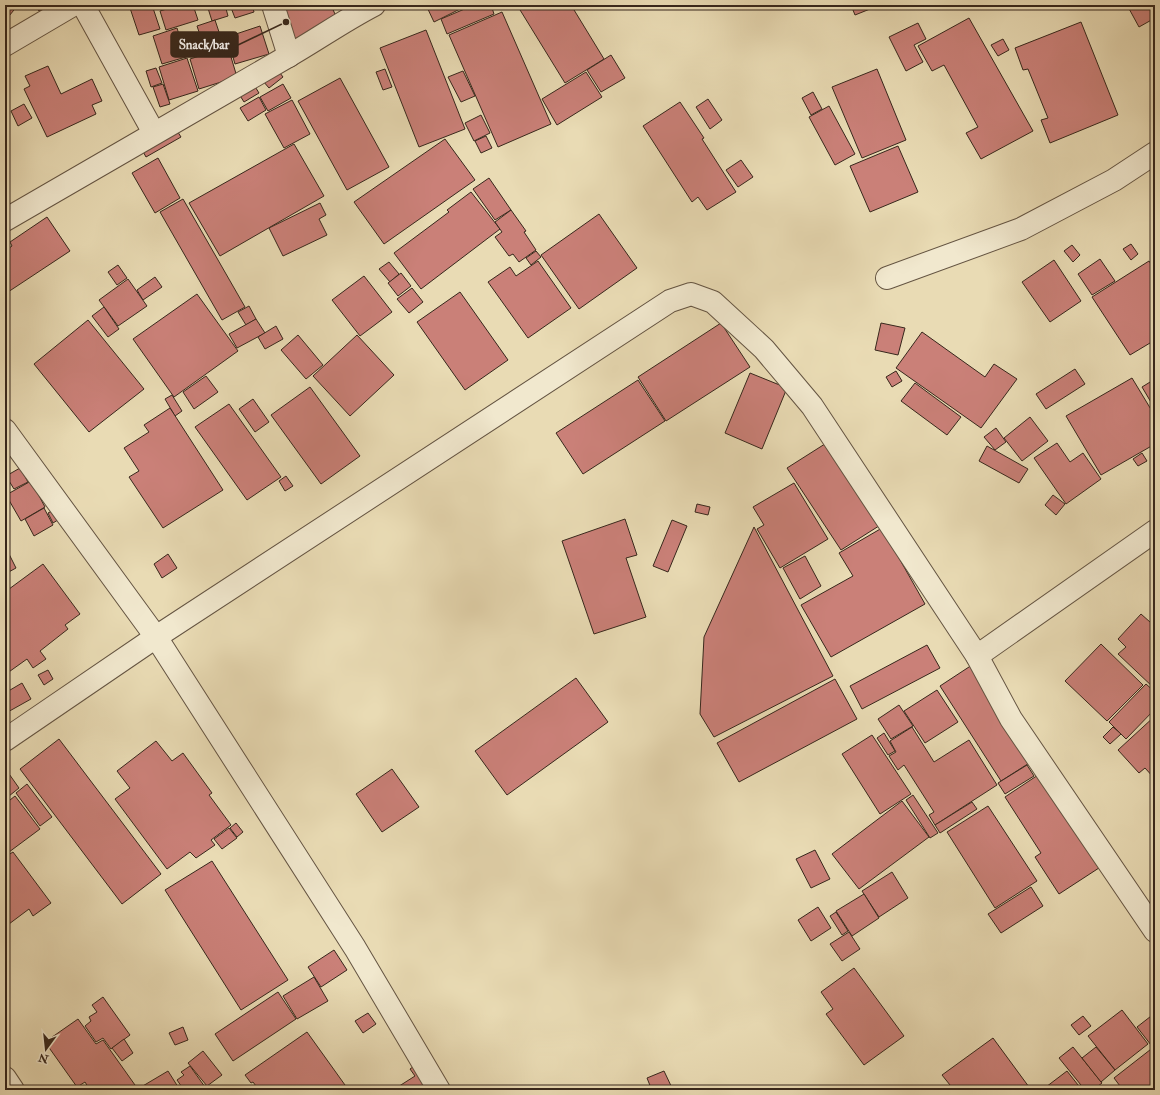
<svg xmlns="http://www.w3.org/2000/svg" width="1160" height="1095" font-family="'IM FELL Double Pica',serif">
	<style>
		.building { fill: #ca8078; stroke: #37271c }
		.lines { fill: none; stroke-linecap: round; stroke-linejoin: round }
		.minor-casing { stroke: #645442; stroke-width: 24 }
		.minor { stroke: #f1e8ce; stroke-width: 22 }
		.leader { fill: none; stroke: #37271c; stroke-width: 1.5 }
		.callout-dot { fill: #37271c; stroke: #f1e8ce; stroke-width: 1.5 }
		.callout { fill: #37271c; stroke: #37271c; stroke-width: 1.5 }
		.callout-label { font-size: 13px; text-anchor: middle; font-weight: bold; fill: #fff }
	</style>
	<rect width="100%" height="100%" fill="#e9dbb4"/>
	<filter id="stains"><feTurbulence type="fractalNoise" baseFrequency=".005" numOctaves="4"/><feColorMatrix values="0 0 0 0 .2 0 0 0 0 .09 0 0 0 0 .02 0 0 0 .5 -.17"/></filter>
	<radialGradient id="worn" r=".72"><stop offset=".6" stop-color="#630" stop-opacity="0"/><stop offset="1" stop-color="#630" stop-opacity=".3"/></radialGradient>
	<g class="building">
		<polygon points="5,5 18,5 5,21"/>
		<polygon points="35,5 50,5 39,11"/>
		<polygon points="129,5 152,5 160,29 139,35"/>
		<polygon points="180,5 193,5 198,20 166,30 160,11"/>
		<polygon points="207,5 225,5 228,16 212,21"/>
		<polygon points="230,5 252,5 254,12 235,18"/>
		<polygon points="270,5 331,5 338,21 284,44"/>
		<polygon points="426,5 468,5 434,22"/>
		<polygon points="474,5 491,5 494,14 447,34 441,19"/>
		<polygon points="517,5 571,5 604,59 565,83"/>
		<polygon points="851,5 880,5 855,15"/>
		<polygon points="1127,5 1151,5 1155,13 1155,18 1139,27"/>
		<polygon points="502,12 551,124 498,147 449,35"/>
		<polygon points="969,18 1033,131 981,159 966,133 978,127 944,65 932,71 918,46"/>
		<polygon points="215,20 221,38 203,44 197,26"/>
		<polygon points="1081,22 1118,115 1050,143 1041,120 1048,118 1028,69 1023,70 1015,48"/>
		<polygon points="918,23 926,39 914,45 923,62 906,71 889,37"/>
		<polygon points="260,26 269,54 235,64 227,37"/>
		<polygon points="177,28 186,57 162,64 153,36"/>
		<polygon points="426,30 465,129 419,147 380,48"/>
		<polygon points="1003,39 1009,50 998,56 991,45"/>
		<polygon points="228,47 237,77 199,89 190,59"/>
		<polygon points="611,55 625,78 601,92 587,70"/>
		<polygon points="187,58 198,91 169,100 159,67"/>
		<polygon points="48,66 61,94 92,79 102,101 92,105 96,114 47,137 24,89 30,86 25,76"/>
		<polygon points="156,68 162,83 151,87 146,71"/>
		<polygon points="277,69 283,77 269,88 263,81"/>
		<polygon points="385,69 392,87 383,90 376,72"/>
		<polygon points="877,69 906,140 862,158 832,87"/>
		<polygon points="463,71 475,96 461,102 448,77"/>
		<polygon points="586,72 602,97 557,125 542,99"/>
		<polygon points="340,78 389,167 347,190 298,101"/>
		<polygon points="163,84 170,104 160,107 153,87"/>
		<polygon points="283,84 291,98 268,111 260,97"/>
		<polygon points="254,85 259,93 244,102 239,94"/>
		<polygon points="813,92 822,109 811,115 802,98"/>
		<polygon points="259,97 266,110 248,121 240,108"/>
		<polygon points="708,99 722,120 710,129 696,107"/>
		<polygon points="292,100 310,134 284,148 265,114"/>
		<polygon points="680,102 704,138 702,139 736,192 707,210 698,197 692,202 643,126"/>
		<polygon points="24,104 32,118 18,126 11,111"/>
		<polygon points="829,106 855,154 835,165 809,117"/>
		<polygon points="481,115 490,133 474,141 465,123"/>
		<polygon points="174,126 181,137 146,157 140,146"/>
		<polygon points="486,136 492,148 481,153 475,141"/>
		<polygon points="445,139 475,180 384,244 354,202"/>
		<polygon points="294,144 324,196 220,256 189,203"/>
		<polygon points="898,146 918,192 870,212 850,166"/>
		<polygon points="158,158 180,198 155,213 132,173"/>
		<polygon points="741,160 753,177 738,187 726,170"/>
		<polygon points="489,178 511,210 495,220 473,189"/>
		<polygon points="471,192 500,229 421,289 394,253 449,212 447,210"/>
		<polygon points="183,199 245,307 222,320 160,212"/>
		<polygon points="320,203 326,215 319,219 327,235 283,256 269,228"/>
		<polygon points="511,210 526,231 524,232 536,250 519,262 513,254 509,256 495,237 502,232 495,222"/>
		<polygon points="599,214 637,268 579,309 541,255"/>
		<polygon points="47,217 70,251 5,294 5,251 12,246 10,242"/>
		<polygon points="1131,244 1138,254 1131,260 1123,249"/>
		<polygon points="1072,245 1080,255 1073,262 1064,251"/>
		<polygon points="536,251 541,257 531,265 526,258"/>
		<polygon points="1100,259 1115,281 1092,295 1078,274"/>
		<polygon points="1054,260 1081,301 1050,322 1022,282"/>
		<polygon points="538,261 571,308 528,338 488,282 510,267 516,276"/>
		<polygon points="1149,261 1155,270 1155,340 1130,355 1092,297"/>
		<polygon points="389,262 399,274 390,282 379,269"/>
		<polygon points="118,265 127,278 117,285 108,272"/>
		<polygon points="401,273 411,286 398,296 388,283"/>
		<polygon points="364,276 392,312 360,336 332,300"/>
		<polygon points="155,277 162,287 143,300 137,290"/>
		<polygon points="128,279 147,306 118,326 99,300"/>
		<polygon points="412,288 423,302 409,313 397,299"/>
		<polygon points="460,292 508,360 465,390 417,322"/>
		<polygon points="197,294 238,351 174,397 133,339"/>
		<polygon points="249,306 256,319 246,325 238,312"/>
		<polygon points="104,307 119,329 108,337 92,316"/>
		<polygon points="256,319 265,333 237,348 229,334"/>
		<polygon points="88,320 144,389 89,432 34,364"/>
		<polygon points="721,323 750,367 666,421 638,377"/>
		<polygon points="881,323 905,328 898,355 875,350"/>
		<polygon points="276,326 283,339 265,349 258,337"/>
		<polygon points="922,332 985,377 994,364 1017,379 981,428 896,368"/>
		<polygon points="298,335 323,365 306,379 281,350"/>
		<polygon points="357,335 394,375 350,416 313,376"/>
		<polygon points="1075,369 1085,384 1046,409 1036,394"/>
		<polygon points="896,371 902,381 892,387 886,377"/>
		<polygon points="750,373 787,388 762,449 725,433"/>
		<polygon points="206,376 218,392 194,409 183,392"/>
		<polygon points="1132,378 1155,416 1155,444 1101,475 1066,416"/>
		<polygon points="1155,379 1155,409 1142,387"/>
		<polygon points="638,380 665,421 583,474 556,433"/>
		<polygon points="915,383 961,417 947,435 901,401"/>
		<polygon points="310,387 360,456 321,484 271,415"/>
		<polygon points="172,395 182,411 175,416 165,399"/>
		<polygon points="253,399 269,422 255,432 239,409"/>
		<polygon points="229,404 281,477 247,500 195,427"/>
		<polygon points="170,408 223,490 163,528 129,477 139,471 124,448 149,432 144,425"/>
		<polygon points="1030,417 1048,441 1022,461 1004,438"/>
		<polygon points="996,428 1006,442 995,450 984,437"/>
		<polygon points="828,442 882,524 841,550 787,468"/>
		<polygon points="1057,443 1070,462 1083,453 1101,479 1066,504 1034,458"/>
		<polygon points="987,446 1028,469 1019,483 979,461"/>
		<polygon points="1142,453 1147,461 1138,466 1133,459"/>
		<polygon points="20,468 28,482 14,489 6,476"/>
		<polygon points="286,476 293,486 285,491 279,481"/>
		<polygon points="31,481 45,507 21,521 6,495"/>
		<polygon points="794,483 828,539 780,568 757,529 764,525 753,507"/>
		<polygon points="1053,495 1065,504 1056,515 1045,505"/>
		<polygon points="697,504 710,507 708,515 695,512"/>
		<polygon points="44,508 53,525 34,536 25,519"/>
		<polygon points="56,509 61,518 53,523 48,513"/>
		<polygon points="625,519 637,555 626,558 646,617 594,634 562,541"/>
		<polygon points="672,520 687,526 668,572 653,566"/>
		<polygon points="754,527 833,676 714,737 700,714 704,637"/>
		<polygon points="882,528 925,604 831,657 801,605 853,576 839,553"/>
		<polygon points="8,552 16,568 5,574 5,553"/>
		<polygon points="168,554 177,568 162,578 154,564"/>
		<polygon points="805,556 821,586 800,599 783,568"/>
		<polygon points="43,564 80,614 65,625 68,629 40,651 46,659 33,668 27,659 6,674 5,673 5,592"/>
		<polygon points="1141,614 1150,622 1155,616 1155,689 1118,654 1126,647 1118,639"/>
		<polygon points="1101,644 1143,685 1107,721 1065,681"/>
		<polygon points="927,645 940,668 862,709 850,686"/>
		<polygon points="972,665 1034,760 1001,781 940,686"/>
		<polygon points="48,670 53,679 44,685 38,675"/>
		<polygon points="576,678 608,722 507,795 475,751"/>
		<polygon points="835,679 857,719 739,782 717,743"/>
		<polygon points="22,683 31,699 6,713 5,711 5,693"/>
		<polygon points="1146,684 1155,692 1155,709 1126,739 1109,722"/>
		<polygon points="937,690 958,722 925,743 904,711"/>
		<polygon points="899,705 913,726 891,739 878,719"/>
		<polygon points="1155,716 1155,779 1145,768 1139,773 1118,750"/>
		<polygon points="912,727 934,762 969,740 997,785 935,825 929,815 934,812 904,765 898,770 889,756 896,752 890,741"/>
		<polygon points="1113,727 1121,734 1110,744 1103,737"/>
		<polygon points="884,733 895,751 888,755 877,738"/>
		<polygon points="872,735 911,794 880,814 842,754"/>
		<polygon points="59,739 161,874 122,904 20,769"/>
		<polygon points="156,741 172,761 183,753 212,793 209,795 231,825 211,840 215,845 196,858 190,852 167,869 115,799 130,788 117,771"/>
		<polygon points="1027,765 1034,776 1005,794 998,783"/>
		<polygon points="392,769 419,807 382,832 356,794"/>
		<polygon points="7,771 19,788 9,796 5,791 5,773"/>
		<polygon points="1041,773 1102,866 1059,894 1035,857 1041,853 1005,797"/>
		<polygon points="27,784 52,817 40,826 16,793"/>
		<polygon points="913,795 938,833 930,838 906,800"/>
		<polygon points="15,796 40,829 5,855 5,804"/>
		<polygon points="902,801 929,837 859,889 832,854"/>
		<polygon points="972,802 977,809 940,833 935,825"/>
		<polygon points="988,806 1037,881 995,908 947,832"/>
		<polygon points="236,823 243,832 237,837 230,828"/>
		<polygon points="229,828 237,838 222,849 214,839"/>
		<polygon points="815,850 830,879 811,888 796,859"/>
		<polygon points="13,852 51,903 33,916 29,909 5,927 5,857"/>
		<polygon points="212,861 288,980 241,1010 165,890"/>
		<polygon points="892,872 908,898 879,917 862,891"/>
		<polygon points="1031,887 1043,906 1001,933 988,914"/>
		<polygon points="864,894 879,918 852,936 836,911"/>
		<polygon points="818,907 831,928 811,941 798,920"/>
		<polygon points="836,912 848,931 842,935 830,916"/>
		<polygon points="849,932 860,949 842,961 830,944"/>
		<polygon points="334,950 347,970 321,987 308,967"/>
		<polygon points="854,968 904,1036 864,1065 826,1014 833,1009 821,992"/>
		<polygon points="314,977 328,1001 297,1019 283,996"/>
		<polygon points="278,992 296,1019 233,1061 215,1034"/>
		<polygon points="103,997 130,1035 111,1049 103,1038 96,1042 85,1026 91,1021 89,1017 97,1012 92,1005"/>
		<polygon points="1122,1010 1148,1044 1115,1070 1088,1036"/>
		<polygon points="368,1013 376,1024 363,1033 355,1021"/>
		<polygon points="1155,1013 1155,1042 1151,1045 1137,1027"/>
		<polygon points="1083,1016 1091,1026 1079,1035 1071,1025"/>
		<polygon points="78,1019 96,1044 103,1040 135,1085 127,1090 90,1090 85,1082 77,1087 45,1042"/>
		<polygon points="183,1027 188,1040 175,1045 169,1033"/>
		<polygon points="307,1032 345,1085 337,1090 259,1090 253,1082 251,1083 245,1075"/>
		<polygon points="993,1038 1029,1087 1024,1090 954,1090 942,1075"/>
		<polygon points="124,1039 133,1053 122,1061 112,1048"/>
		<polygon points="1155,1046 1155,1090 1123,1090 1114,1078"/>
		<polygon points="1073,1047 1102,1083 1093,1090 1085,1090 1059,1058"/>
		<polygon points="1096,1047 1115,1070 1101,1082 1082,1058"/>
		<polygon points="203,1051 222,1075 207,1086 188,1063"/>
		<polygon points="417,1064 429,1083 418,1090 393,1090 415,1076 410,1069"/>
		<polygon points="190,1066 205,1087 201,1090 184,1090 177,1080 184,1075 181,1072"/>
		<polygon points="168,1071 180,1090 136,1090"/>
		<polygon points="664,1071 673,1090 647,1090 651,1088 647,1078"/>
		<polygon points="1067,1071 1082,1090 1042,1090"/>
	</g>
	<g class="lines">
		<g class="minor-casing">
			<g id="minor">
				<polyline points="83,5 154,133"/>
				<polyline points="273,5 289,56"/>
				<polyline points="5,45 73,5"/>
				<path d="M5,220C98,166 192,112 285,58C315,41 343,21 374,5"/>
				<polyline points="887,278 1021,229 1114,180 1155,153"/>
				<polyline points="5,430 156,637 355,948 439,1090"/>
				<polyline points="977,656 1155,531"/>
				<polyline points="5,740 156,637 670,301 691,294 713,302 764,349 812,406 977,656 1011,719 1155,931"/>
				<polyline points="5,1078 13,1090"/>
			</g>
		</g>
		<use href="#minor" class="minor"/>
	</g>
	<path class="leader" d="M286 22L238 45"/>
	<circle class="callout-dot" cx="286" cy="22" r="4"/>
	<rect class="callout" x="171" y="32" width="67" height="25" rx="4"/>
	<g class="callout-label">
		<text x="204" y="49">Snack/bar</text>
	</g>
	<rect width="1160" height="1095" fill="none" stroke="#e9dbb4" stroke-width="20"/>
	<rect x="6" y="6" width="1148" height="1083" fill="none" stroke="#37271c" stroke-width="2"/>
	<rect x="10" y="10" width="1140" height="1075" fill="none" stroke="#37271c"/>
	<g transform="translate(46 1049) rotate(195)" stroke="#f1e8ce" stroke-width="3" paint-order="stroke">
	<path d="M0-3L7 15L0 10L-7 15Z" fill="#37271c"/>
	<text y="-6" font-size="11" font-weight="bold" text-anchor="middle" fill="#37271c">N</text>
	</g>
	<rect width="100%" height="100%" filter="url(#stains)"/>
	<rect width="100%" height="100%" fill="url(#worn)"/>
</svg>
